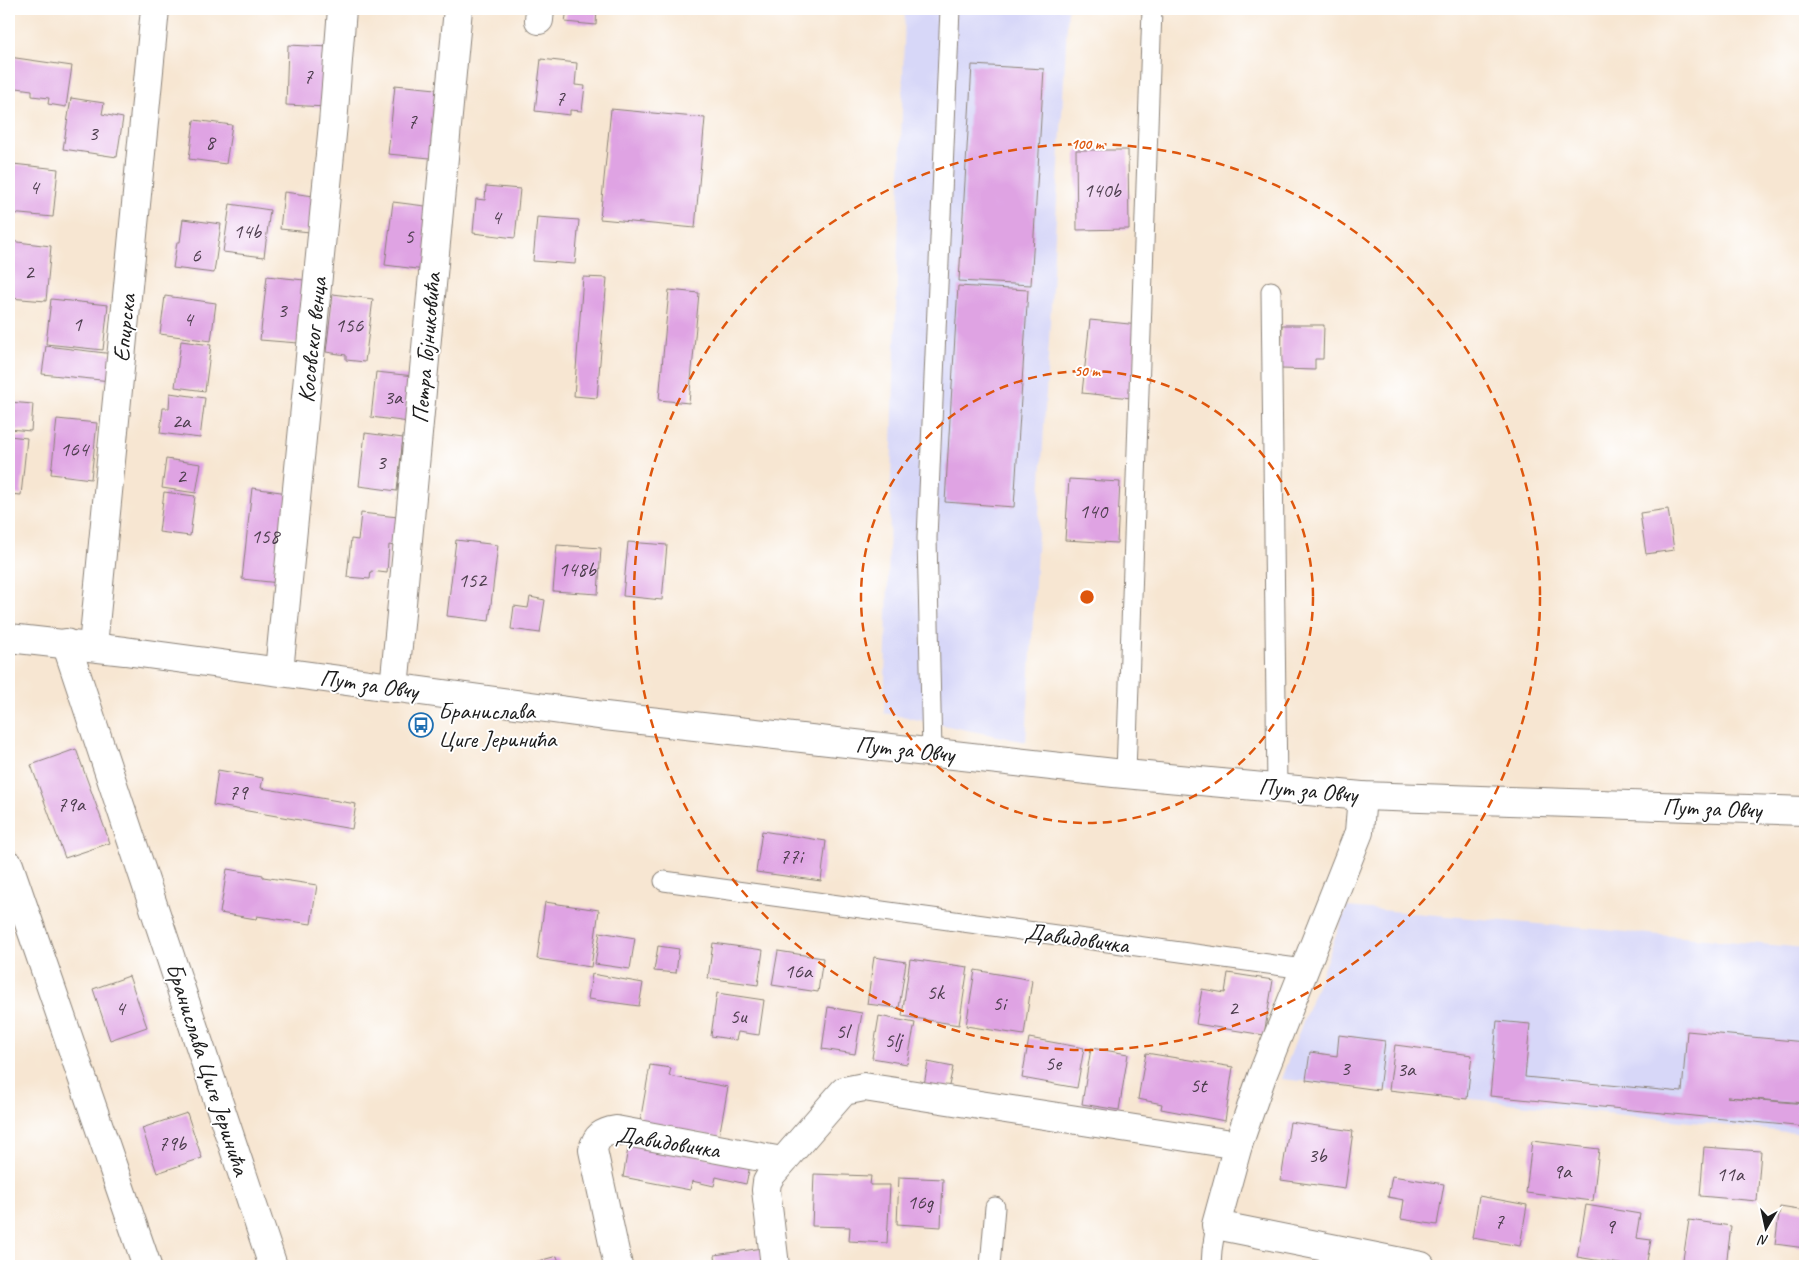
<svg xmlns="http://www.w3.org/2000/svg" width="1814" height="1275" font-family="Caveat,sans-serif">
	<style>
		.built { fill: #d7d7f8 }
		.building { fill: #dfa3e3 }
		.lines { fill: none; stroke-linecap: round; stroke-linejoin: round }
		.lane-casing { stroke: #8a8177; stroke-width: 21 }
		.street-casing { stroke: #8a8177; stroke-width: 30 }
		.secondary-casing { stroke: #8a8177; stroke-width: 30 }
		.lane { stroke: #fff; stroke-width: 19 }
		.street { stroke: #fff; stroke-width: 28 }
		.secondary { stroke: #fff; stroke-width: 28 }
		.ring { fill: none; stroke: #de560d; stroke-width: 2.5; stroke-dasharray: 9 6 }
		.labels { text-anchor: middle; stroke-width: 4; stroke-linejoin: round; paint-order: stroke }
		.number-label { font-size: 21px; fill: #4d3e4e }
		.street-label { font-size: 24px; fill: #1c1c1c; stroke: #fff }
		.poi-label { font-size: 24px; fill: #1c1c1c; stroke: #fff; text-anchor: start }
		.centre { fill: #de560d; stroke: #fff; stroke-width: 2.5 }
		.ring-label { font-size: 15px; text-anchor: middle; font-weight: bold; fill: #de560d; stroke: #fff; stroke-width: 4; stroke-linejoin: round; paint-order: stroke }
	</style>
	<rect width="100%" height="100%" fill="#fff"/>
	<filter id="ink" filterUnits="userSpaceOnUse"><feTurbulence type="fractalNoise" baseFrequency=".02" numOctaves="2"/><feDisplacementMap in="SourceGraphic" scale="10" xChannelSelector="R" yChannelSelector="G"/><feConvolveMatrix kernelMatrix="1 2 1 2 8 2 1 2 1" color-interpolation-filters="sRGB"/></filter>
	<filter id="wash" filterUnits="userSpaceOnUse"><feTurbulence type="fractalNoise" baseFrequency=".0096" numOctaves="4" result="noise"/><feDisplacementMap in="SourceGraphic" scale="20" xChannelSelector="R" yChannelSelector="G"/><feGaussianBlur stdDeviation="1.12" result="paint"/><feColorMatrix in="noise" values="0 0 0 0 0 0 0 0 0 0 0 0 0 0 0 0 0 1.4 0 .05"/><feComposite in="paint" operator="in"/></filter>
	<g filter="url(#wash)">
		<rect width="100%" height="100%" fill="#f7e6d2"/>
		<g class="built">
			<polygon points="905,9 1068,9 1026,742 884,713"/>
			<polygon points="1347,907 1805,948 1805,1134 1281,1079"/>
		</g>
		<g id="blocks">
			<g class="building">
				<polygon points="567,9 597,9 596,25 565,22"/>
				<polygon points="288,45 330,47 327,107 286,105"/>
				<polygon points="9,57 72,66 66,107 48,104 49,98 32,96 32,90 9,87"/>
				<polygon points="541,59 577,63 575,85 585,86 582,111 570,110 570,115 535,111"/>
				<polygon points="972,65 1044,69 1031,285 959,281"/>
				<polygon points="395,85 436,89 430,158 388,154"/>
				<polygon points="71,98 104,103 102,114 123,118 117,157 63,149"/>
				<polygon points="611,109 705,118 695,228 600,219"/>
				<polygon points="194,120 232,125 226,164 189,159"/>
				<polygon points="1076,150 1128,150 1129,229 1077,230"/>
				<polygon points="13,164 58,169 53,217 9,213"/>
				<polygon points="486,186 520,189 515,238 473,233 476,199 485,200"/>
				<polygon points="284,192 314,196 310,232 280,229"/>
				<polygon points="393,202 433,207 425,270 385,265"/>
				<polygon points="230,204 270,210 264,257 223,252"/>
				<polygon points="537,217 579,220 575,264 533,261"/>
				<polygon points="183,219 221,224 214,273 173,268 177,242 180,242"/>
				<polygon points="9,241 51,246 46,301 9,298"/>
				<polygon points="267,276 304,280 298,343 260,340"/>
				<polygon points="583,277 607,278 597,398 574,396"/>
				<polygon points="958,286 1028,290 1014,507 945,502"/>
				<polygon points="669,290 699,293 689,403 659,400"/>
				<polygon points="333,294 373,299 365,362 346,360 346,355 326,352"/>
				<polygon points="165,296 216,303 211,341 160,334"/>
				<polygon points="51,299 108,305 103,350 46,344"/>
				<polygon points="1090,320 1139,325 1131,398 1082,393"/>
				<polygon points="1282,325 1324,325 1323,359 1315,359 1315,370 1281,369"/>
				<polygon points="181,341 211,345 205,391 175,387"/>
				<polygon points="46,346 114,354 111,381 42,374"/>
				<polygon points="376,372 414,376 409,422 371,417"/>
				<polygon points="170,393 205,398 200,438 160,433 163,408 169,408"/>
				<polygon points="9,402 33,404 31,431 9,429"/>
				<polygon points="57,419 97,423 91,479 51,474"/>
				<polygon points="365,433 403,438 397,491 359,486"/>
				<polygon points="9,436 27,438 21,495 9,494"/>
				<polygon points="166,459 201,464 196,493 162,488"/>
				<polygon points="1069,479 1120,482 1117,543 1065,540"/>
				<polygon points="252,488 288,493 279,583 242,579"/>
				<polygon points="164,492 195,496 190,536 159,532"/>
				<polygon points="1668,509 1674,550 1646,554 1640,513"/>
				<polygon points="361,513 398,517 394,546 389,545 387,573 371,571 370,579 347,577 351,539 358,540"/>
				<polygon points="456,540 498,545 489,621 447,616"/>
				<polygon points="628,542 667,545 662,600 623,596"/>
				<polygon points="557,545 601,548 598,594 553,591"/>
				<polygon points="530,597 545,600 540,633 511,629 514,606 528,608"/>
				<polygon points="76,749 110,843 65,858 31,765"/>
				<polygon points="218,770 263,778 261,788 356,804 352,829 213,805"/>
				<polygon points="762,831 826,841 821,881 756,872"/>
				<polygon points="227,869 263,875 263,877 317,885 311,924 257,916 256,919 220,913"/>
				<polygon points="545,902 599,910 591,967 537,959"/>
				<polygon points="600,932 635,938 630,969 595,964"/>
				<polygon points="713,943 763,950 758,985 708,978"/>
				<polygon points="658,946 679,949 676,973 654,971"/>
				<polygon points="778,951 823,958 818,992 772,985"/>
				<polygon points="874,957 906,962 899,1008 867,1004"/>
				<polygon points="910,959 968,967 959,1025 902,1016"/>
				<polygon points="975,970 1032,980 1024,1035 966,1026"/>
				<polygon points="1228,973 1273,980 1264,1035 1196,1024 1202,989 1225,993"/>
				<polygon points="592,974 643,983 639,1006 588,999"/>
				<polygon points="129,976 147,1027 110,1040 93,989"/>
				<polygon points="717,993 764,1000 759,1035 738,1032 736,1040 711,1036"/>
				<polygon points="828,1007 862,1013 855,1054 822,1049"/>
				<polygon points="879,1016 915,1023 907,1064 872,1058"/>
				<polygon points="1497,1021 1530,1024 1525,1077 1682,1092 1687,1031 1805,1042 1805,1103 1727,1097 1805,1104 1805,1127 1490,1096"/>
				<polygon points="1339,1035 1385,1041 1379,1090 1306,1080 1310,1052 1337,1056"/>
				<polygon points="1029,1038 1084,1048 1077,1088 1022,1078"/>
				<polygon points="1395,1045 1472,1055 1467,1099 1389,1090"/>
				<polygon points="1091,1048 1128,1054 1119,1110 1082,1104"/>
				<polygon points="1146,1053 1233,1067 1225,1121 1161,1109 1162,1104 1138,1099"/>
				<polygon points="928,1062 953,1067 948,1090 924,1085"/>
				<polygon points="650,1065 671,1068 669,1076 728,1087 719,1137 640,1122"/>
				<polygon points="187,1113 202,1158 157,1173 142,1128"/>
				<polygon points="1290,1122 1353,1131 1345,1189 1281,1180"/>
				<polygon points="1532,1141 1599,1149 1593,1201 1526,1193"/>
				<polygon points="629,1143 750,1166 746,1184 716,1177 714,1186 692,1181 690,1190 623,1177"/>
				<polygon points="1704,1147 1761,1151 1757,1201 1700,1196"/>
				<polygon points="814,1174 871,1176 870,1185 890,1185 887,1243 849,1241 850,1227 812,1226"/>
				<polygon points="1392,1176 1444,1184 1437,1225 1401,1219 1404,1200 1388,1197"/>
				<polygon points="899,1177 943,1179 941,1227 897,1224"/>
				<polygon points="1479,1196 1527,1205 1520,1246 1472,1238"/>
				<polygon points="1586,1205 1640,1214 1636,1238 1651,1240 1646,1266 1632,1266 1577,1257"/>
				<polygon points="1780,1207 1805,1211 1805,1248 1775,1244"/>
				<polygon points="1689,1220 1731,1226 1726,1266 1682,1266"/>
				<polygon points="762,1248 764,1266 716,1266 715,1255"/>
				<polygon points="557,1256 560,1266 520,1266"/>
				<polygon points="956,1263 956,1266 920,1266 920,1265"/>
			</g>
		</g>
	</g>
	<g filter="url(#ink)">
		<use href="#blocks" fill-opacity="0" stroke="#8a8177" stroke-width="1"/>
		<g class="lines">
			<g class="lane-casing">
				<g id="lane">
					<polyline points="1271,291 1277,788"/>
					<polyline points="932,752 927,538 950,9"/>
					<polyline points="1126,773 1152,9"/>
					<polyline points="664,881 1304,969"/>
					<polyline points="990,1266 995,1207"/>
					<polyline points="1211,1266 1212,1250 1216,1225"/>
				</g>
			</g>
			<g class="street-casing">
				<g id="street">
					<polyline points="539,20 540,9"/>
					<polyline points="66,643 273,1266"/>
					<polyline points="93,646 155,9"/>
					<polyline points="279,671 333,124 342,9"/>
					<polyline points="394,688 458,9"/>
					<polyline points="1362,796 1359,832 1262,1076 1238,1145 1216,1225 1421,1266"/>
					<polyline points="9,865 147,1266"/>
					<path d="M618,1266L593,1150C596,1136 603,1132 616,1130L782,1161"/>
					<polyline points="775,1266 766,1190 767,1182 771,1175 844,1091 864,1087 1238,1145"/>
				</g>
			</g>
			<g class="secondary-casing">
				<polyline id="secondary" points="9,638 125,651 605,716 1114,773 1362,796 1805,811"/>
			</g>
			<use href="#lane" class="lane"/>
			<use href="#street" class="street"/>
			<use href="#secondary" class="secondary"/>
		</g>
	</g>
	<g class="ring">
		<circle cx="1087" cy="597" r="226"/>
		<circle cx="1087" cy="597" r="453"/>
	</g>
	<defs>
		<g id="bus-ring" transform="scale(1.25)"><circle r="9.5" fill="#fff" stroke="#1f6fb2" stroke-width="1.5"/><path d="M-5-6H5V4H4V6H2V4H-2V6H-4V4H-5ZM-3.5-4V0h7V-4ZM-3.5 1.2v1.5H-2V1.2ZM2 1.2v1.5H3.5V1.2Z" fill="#1f6fb2"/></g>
	</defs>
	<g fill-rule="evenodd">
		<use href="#bus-ring" x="421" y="725"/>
	</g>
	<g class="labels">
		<g class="number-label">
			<text x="308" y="83">7</text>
			<text x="560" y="105">7</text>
			<text x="412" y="128">7</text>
			<text x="93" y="140">3</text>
			<text x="210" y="149">8</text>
			<text x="34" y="194">4</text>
			<text x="1102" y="197">140b</text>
			<text x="496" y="224">4</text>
			<text x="247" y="238">14b</text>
			<text x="409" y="243">5</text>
			<text x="196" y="262">6</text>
			<text x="29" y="279">2</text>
			<text x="282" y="317">3</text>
			<text x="188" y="326">4</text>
			<text x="77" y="331">1</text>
			<text x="349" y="332">156</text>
			<text x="393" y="404">3a</text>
			<text x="181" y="428">2a</text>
			<text x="74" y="456">164</text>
			<text x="381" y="469">3</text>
			<text x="181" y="483">2</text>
			<text x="1093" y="518">140</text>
			<text x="265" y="543">158</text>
			<text x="577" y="576">148b</text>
			<text x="472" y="587">152</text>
			<text x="238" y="799">79</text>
			<text x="71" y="811">79a</text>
			<text x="791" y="863">77i</text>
			<text x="798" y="978">16a</text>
			<text x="935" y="999">5k</text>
			<text x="999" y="1010">5i</text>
			<text x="120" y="1015">4</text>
			<text x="1233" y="1015">2</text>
			<text x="738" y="1023">5u</text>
			<text x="842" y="1038">5l</text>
			<text x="893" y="1047">5lj</text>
			<text x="1053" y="1070">5e</text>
			<text x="1345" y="1075">3</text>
			<text x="1406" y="1076">3a</text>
			<text x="1198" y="1092">5t</text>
			<text x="172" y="1150">79b</text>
			<text x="1317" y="1162">3b</text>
			<text x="1562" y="1178">9a</text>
			<text x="1730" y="1181">11a</text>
			<text x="920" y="1209">16g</text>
			<text x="1499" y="1228">7</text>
			<text x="1610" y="1233">9</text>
		</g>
		<g class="street-label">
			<text transform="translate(124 328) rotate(-84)" y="8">Епирска</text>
			<text transform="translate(312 340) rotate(-84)" y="8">Косовског венца</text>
			<text transform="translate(426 348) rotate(-85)" y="8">Петра Гојниковића</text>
			<text transform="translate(369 684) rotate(8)" y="8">Пут за Овчу</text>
			<text transform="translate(905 749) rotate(6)" y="8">Пут за Овчу</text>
			<text transform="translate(1308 790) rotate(5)" y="8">Пут за Овчу</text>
			<text transform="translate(1712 808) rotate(2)" y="8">Пут за Овчу</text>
			<text transform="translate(1077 938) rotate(8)" y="8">Давидовичка</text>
			<text transform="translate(208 1069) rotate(72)" y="8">Бранислава Циге Јеринића</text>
			<text transform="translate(668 1142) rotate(9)" y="8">Давидовичка</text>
		</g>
		<g class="poi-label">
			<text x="438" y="719">Бранислава<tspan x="438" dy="28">Циге Јеринића</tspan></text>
		</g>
	</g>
	<circle cx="1087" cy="597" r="8" class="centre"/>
	<g class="ring-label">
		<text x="1087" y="149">100 m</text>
		<text x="1087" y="376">50 m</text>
	</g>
	<rect width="1814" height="1275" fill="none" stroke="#fff" stroke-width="30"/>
	<g transform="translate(1766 1228) rotate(189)" stroke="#ffffff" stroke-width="4" paint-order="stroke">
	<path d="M0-4L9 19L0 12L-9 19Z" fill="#1c1c1c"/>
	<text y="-8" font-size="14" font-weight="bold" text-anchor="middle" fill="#1c1c1c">N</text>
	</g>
</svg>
